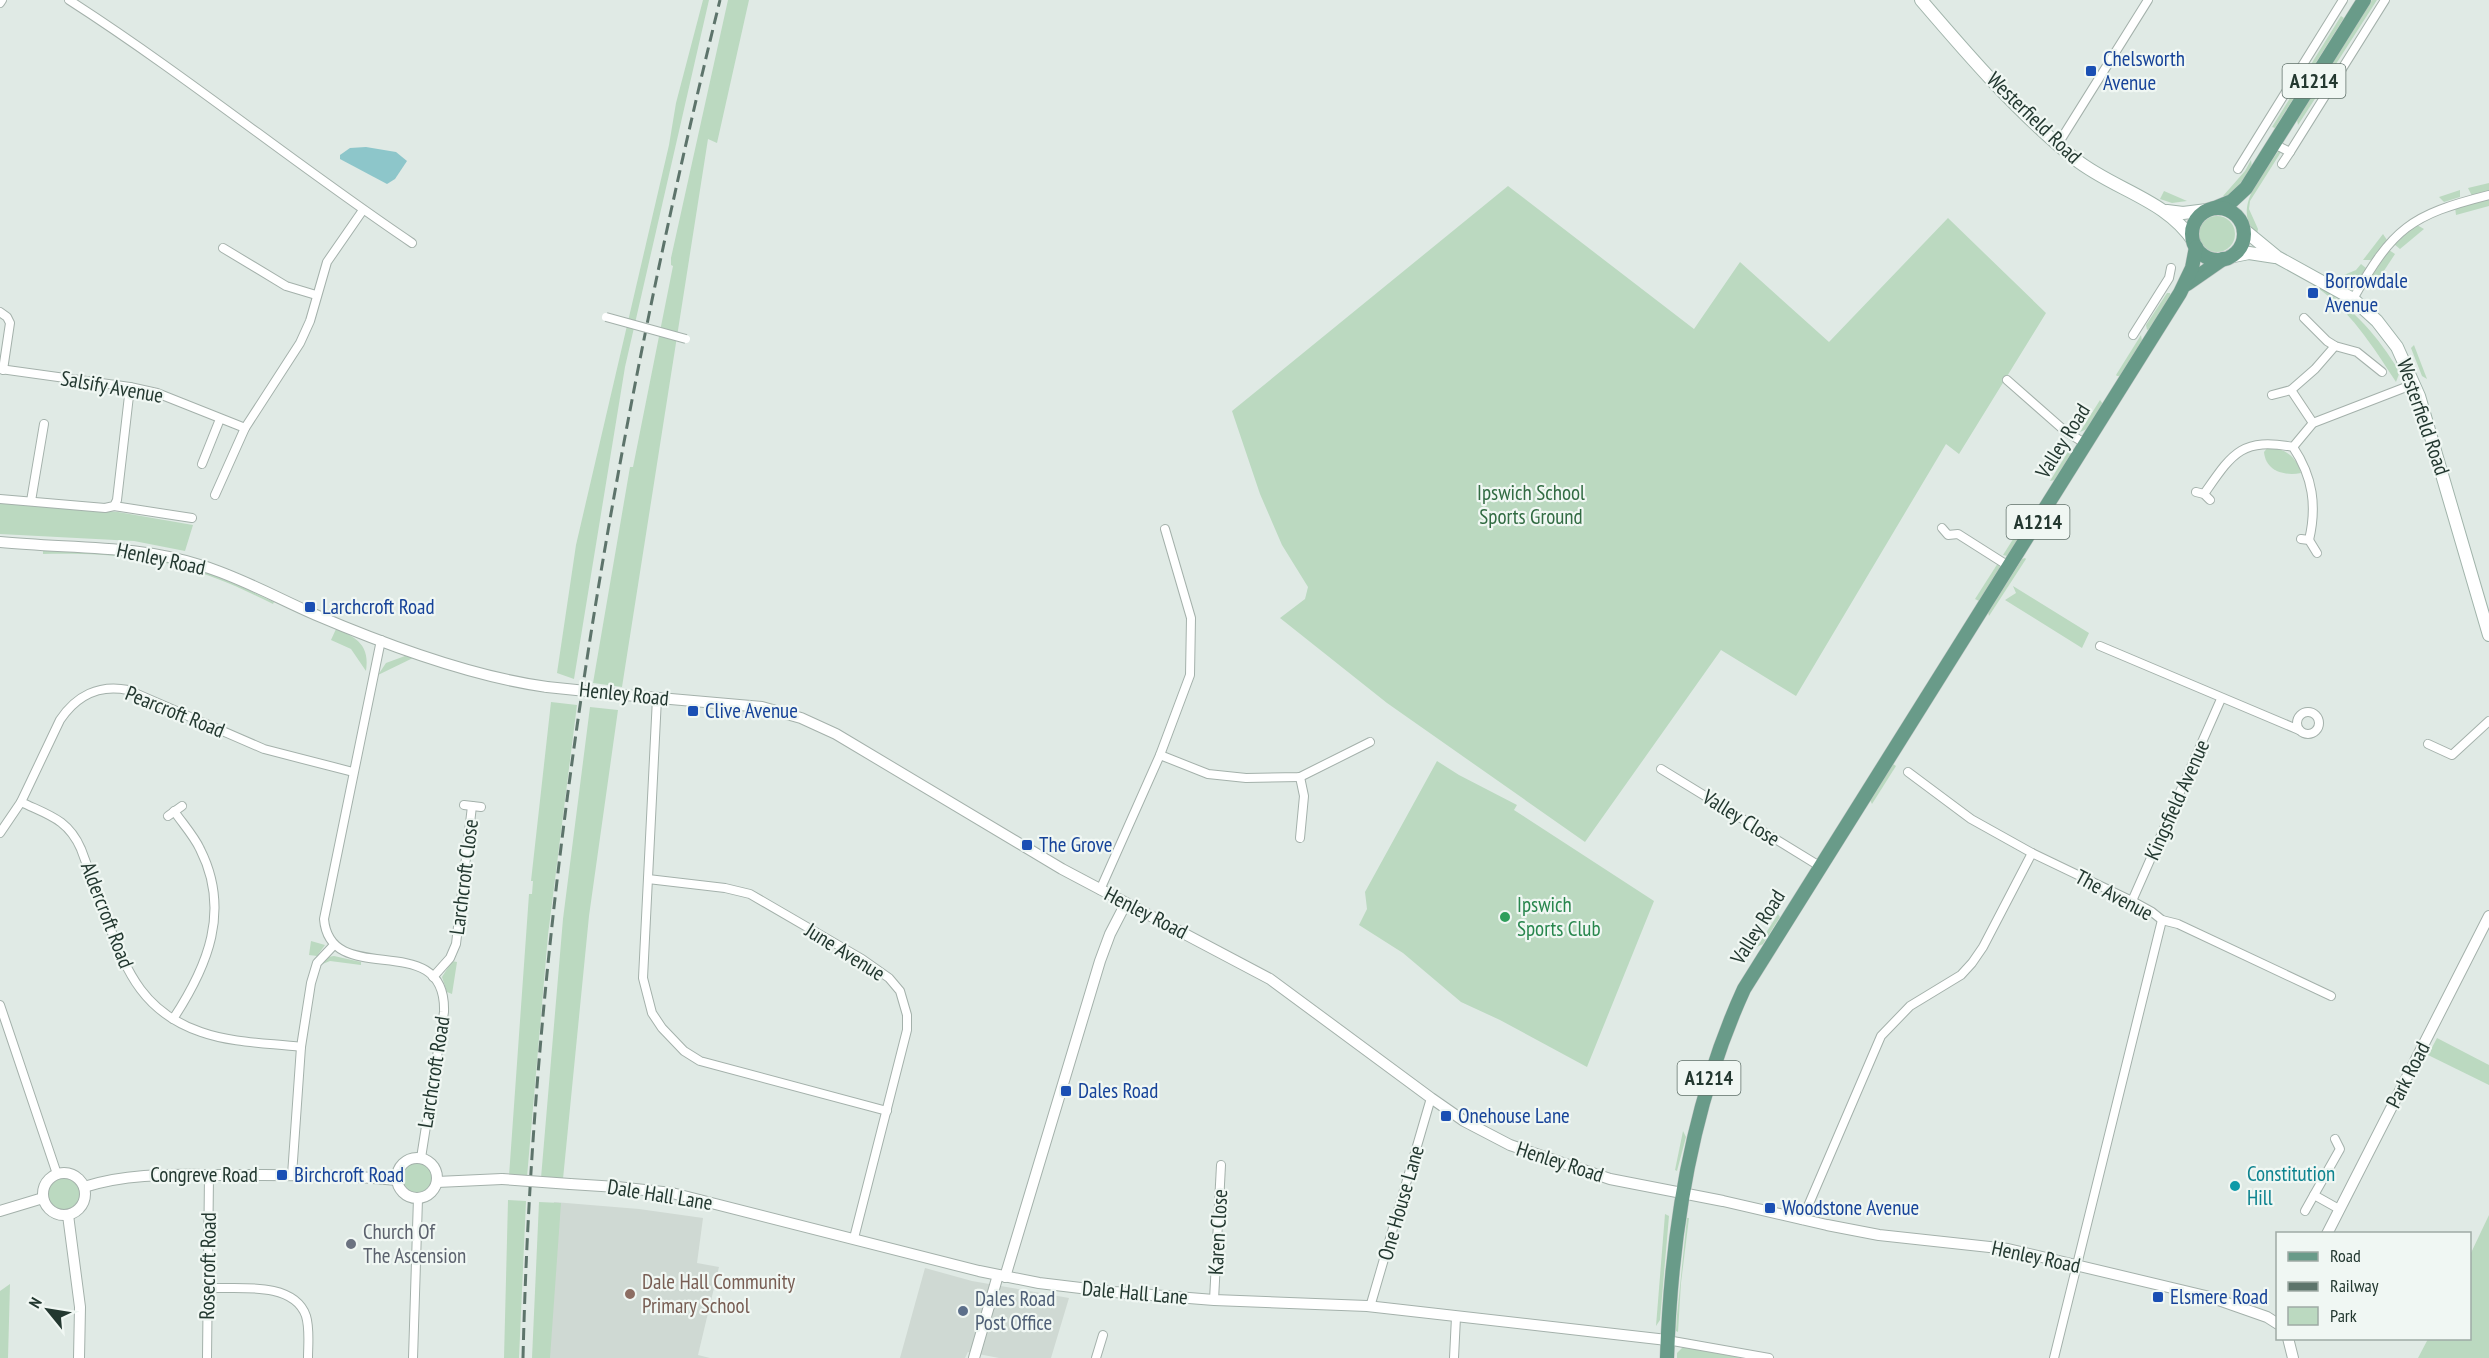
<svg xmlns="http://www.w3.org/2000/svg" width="2489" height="1358" font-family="'PT Sans Narrow',sans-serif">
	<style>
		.built { fill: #cfd9d3 }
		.green { fill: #bbd9c0 }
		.water { fill: #8dc6ca }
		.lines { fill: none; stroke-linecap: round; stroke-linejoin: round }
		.minor-casing { stroke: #a4b1ab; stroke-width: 10 }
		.tertiary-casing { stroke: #a4b1ab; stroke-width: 12 }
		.secondary-casing { stroke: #a1b4ab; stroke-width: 14 }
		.primary-casing { stroke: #c1c7c5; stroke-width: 15 }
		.minor { stroke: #fff; stroke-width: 8 }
		.tertiary { stroke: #fff; stroke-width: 10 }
		.secondary { stroke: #fff; stroke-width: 12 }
		.primary { stroke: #699b89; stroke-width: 14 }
		.rail { stroke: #5d746b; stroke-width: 3; stroke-dasharray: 12 6; stroke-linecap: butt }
		.minor-bridge-casing { stroke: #a4b1ab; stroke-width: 10; stroke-linecap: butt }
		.tertiary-bridge-casing { stroke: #a4b1ab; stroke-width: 12; stroke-linecap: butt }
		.minor-bridge { stroke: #fff; stroke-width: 8 }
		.tertiary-bridge { stroke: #fff; stroke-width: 10 }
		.transit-dot { fill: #1a4fb4; stroke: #f0f7f3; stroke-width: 2 }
		.leisure-dot { fill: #2e9e5b; stroke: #f0f7f3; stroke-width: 2 }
		.culture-dot { fill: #0f9aa8; stroke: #f0f7f3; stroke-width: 2 }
		.worship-dot { fill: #6b7280; stroke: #f0f7f3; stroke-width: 2 }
		.education-dot { fill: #8d6e63; stroke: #f0f7f3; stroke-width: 2 }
		.service-dot { fill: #5c6f8a; stroke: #f0f7f3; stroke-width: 2 }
		.labels { text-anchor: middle; stroke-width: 4.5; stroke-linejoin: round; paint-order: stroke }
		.shield { fill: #f0f7f3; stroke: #60716a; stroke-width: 1.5 }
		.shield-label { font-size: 20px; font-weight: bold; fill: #233830 }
		.transit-label { font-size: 21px; fill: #164399; stroke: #f0f7f3; text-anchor: start }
		.street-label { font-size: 21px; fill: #233830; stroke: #f0f7f3 }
		.park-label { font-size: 21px; fill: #316b42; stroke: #f0f7f3 }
		.leisure-label { font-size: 21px; fill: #27864d; stroke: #f0f7f3; text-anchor: start }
		.culture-label { font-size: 21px; fill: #0d838f; stroke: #f0f7f3; text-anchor: start }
		.worship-label { font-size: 21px; fill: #5b616d; stroke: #f0f7f3; text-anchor: start }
		.education-label { font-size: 21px; fill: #785e54; stroke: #f0f7f3; text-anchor: start }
		.service-label { font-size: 21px; fill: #4e5e75; stroke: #f0f7f3; text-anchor: start }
	</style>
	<rect width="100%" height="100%" fill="#e0eae5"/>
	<g class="built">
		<polygon points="554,1202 639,1209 703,1218 697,1263 719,1267 698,1355 710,1358 547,1358 546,1321"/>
		<polygon points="925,1268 972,1281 1069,1298 1051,1358 999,1358 968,1352 965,1358 900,1358"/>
	</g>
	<g class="green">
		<polygon points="703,0 709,0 625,367 574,679 557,673 576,545 669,145 676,103"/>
		<polygon points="728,0 749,0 717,143 708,139 622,687 593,683 630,467 633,467 673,266 671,265 671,258"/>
		<polygon points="2372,0 2377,0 2327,78 2323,78"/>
		<polygon points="2341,16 2344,18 2275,128 2272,127"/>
		<polygon points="2318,86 2322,88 2298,125 2297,120"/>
		<path d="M2279,150L2281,152L2250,201L2249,209L2258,229L2257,234C2230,208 2264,174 2279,150Z"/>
		<polygon points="2251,160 2252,167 2239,185 2228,196 2223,196 2245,171"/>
		<polygon points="2489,183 2489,191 2472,196 2468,188"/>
		<polygon points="1508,186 1694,329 1740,262 1829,342 1948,218 2046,313 1959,454 1946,444 1796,696 1721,650 1585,842 1387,703 1280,618 1305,599 1308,587 1282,545 1260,494 1232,411"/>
		<polygon points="2460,190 2460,197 2444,202 2439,197"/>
		<polygon points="2164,191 2187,201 2172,203 2160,199"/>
		<polygon points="2489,199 2489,206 2456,215 2455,207"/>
		<circle cx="2217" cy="234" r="18"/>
		<polygon points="2417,225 2424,229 2400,249 2394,244"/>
		<polygon points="2383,234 2387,240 2371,260 2363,260"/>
		<polygon points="2389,250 2395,254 2374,286 2370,286 2367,283"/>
		<polygon points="2361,264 2366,268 2357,282 2344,275 2356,270"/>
		<path d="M2314,283C2350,306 2373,330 2396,366L2399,374L2396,382C2374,348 2348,307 2313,285Z"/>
		<polygon points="2167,293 2170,293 2170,296 2149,329 2147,330 2146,325"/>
		<polygon points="2141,335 2142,341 2120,376 2117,376 2116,375"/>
		<polygon points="2414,345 2427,379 2422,376 2411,348"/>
		<polygon points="2100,400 2103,404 2087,429 2080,432"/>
		<polygon points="2071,447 2071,454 2055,480 2050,481"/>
		<path d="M2268,447C2286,449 2296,456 2301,473C2285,476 2266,472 2264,452Z"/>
		<polygon points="0,502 118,512 193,525 185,551 134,541 0,534"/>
		<polygon points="2029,514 2032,517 2007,556 2003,555"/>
		<path d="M43,551C89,552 135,552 180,564C213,573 244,588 274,602L273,604C254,595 235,585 215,578C159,556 102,553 43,554Z"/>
		<polygon points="2025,558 2026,559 1989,616 1988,612 2022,559"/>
		<polygon points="1998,563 2000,567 1979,601 1975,599"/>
		<polygon points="2013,586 2089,633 2082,648 2005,600 2016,593"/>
		<path d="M336,629C357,637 370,646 366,671L351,649L331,640Z"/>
		<polygon points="405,656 415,657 378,675 386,663"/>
		<polygon points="551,702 577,705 548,935 527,1177 509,1176 529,894 532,894 533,881 531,881"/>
		<polygon points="590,707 618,710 589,916 563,1179 541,1178 563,919"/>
		<polygon points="1437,761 1459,775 1517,805 1514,810 1654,901 1587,1067 1500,1020 1461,1002 1403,953 1359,925 1367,909 1365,892"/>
		<polygon points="1893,764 1896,766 1872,804 1870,800"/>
		<polygon points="1778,914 1780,917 1763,944 1757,947"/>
		<polygon points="311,941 325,945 317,956 309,955"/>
		<polygon points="334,956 361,962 361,965 330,961 320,965 328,957"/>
		<polygon points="452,961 457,962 452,994 447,992 442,977"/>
		<polygon points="2437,1038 2489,1065 2489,1085 2428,1055"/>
		<polygon points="1683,1131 1686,1137 1677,1171 1675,1170"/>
		<circle cx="418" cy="1178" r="16"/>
		<circle cx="64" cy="1194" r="16"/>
		<polygon points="508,1200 526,1201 519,1358 504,1358"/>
		<polygon points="539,1202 561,1203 550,1358 532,1358"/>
		<polygon points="1665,1214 1669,1216 1660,1320 1656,1326"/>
		<polygon points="2489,1215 2489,1358 2418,1358 2428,1339 2470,1338 2470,1255"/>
		<polygon points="1687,1218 1689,1218 1681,1283 1678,1332 1676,1331 1677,1315"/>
		<polygon points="10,1284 8,1358 0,1358 0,1291"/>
		<polygon points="1683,1347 1742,1358 1677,1358 1677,1353"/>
	</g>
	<polygon class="water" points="366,147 396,152 407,161 395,179 387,184 340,159 340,155 350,148"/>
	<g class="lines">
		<g class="minor-casing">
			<g id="minor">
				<path d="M69,0C187,76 296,165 412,243"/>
				<polyline points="0,3 2,0"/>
				<polyline points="2058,144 2148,0"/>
				<polyline points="2274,144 2290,152 2385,0"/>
				<polyline points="2282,164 2290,152"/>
				<polyline points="2238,169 2343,0"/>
				<polyline points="223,248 286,286 316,295"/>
				<path d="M2353,299C2393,228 2410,215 2489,195"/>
				<polyline points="0,312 7,317 10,323 3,370"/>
				<polyline points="2304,318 2327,341 2335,346 2357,352 2382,372"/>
				<polyline points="2133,335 2169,278 2171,268"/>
				<polyline points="0,369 130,387 157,393 245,428"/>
				<polyline points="2007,380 2065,431 2086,444"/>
				<polyline points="2272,395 2291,390"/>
				<polyline points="2313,423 2291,390 2315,369 2335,346"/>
				<polyline points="2293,447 2313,423 2414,384"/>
				<polyline points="202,464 220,419"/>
				<polyline points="2196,492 2204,494 2210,500"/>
				<path d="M2204,494C2232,454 2241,437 2293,447C2313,477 2317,506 2309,540"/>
				<polyline points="215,495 245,428 300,343 310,321 327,262 363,210"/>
				<polyline points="0,499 105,508 114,506 117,500 130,387"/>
				<polyline points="31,501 44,424"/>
				<polyline points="114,506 192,518"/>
				<polyline points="1942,528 1948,535 1958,534 2010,567"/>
				<polyline points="2301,539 2309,540 2317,553"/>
				<path d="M381,640L324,919C330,991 447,926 444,1012L421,1158"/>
				<polyline points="2100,646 2299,730"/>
				<polyline points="657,698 643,978 652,1013 662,1028 684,1051 700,1061 887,1111"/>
				<circle cx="2308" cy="723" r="11"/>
				<polyline points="2428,744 2452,755 2489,721"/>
				<polyline points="1160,755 1208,774 1246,778 1300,777 1370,742"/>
				<polyline points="1661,769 1821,867"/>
				<polyline points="1908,772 1971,819 2032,853 2132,901 2152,912 2162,920 2178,924 2331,996"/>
				<path d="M21,802C48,815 68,819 81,849C90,873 99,898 108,922C127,974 145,1013 201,1032C232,1043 268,1043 301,1047"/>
				<polyline points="464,805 481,807"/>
				<polyline points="168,816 182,806"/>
				<path d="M0,833L21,802L60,720C76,696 99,684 128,690L264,749L353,772"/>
				<polyline points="1300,838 1304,796 1300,777"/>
				<polyline points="648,879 725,888 750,894 862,959 889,978 900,991 907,1015 907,1030 854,1238"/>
				<polyline points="1100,890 1160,755 1190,675 1191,618 1165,529"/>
				<polyline points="2132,901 2221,699"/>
				<polyline points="433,977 450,958 456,944 472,806"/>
				<polyline points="0,1005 57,1174"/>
				<path d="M173,1019C208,966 231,910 200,849C194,836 183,824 174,811"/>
				<polyline points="2335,1139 2340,1149 2314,1195 2339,1209"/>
				<polyline points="292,1175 301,1047 311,983 317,963 334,945"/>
				<polyline points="2305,1211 2314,1195"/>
				<polyline points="1802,1220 1881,1036 1910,1006 1961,975 1972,963 1983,947 2032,853"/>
				<path d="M209,1288C238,1289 294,1281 306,1316C310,1329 308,1345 308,1358"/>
				<polyline points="1214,1300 1221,1165"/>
				<polyline points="1370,1307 1431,1098"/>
				<polyline points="1667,1340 1769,1358"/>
				<polyline points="207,1358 209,1175"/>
				<polyline points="413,1358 418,1198"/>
				<polyline points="1096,1358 1103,1335"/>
				<polyline points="1454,1358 1456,1317"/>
				<polyline points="2054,1358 2162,920"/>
			</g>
		</g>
		<g class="tertiary-casing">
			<g id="tertiary">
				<path d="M0,542C69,549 137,544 203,566C242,578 279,599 316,615C384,644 474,677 547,687"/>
				<polyline points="625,695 762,707 801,718 836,734 1062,869 1270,979 1431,1098 1464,1121 1510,1145 1610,1179 1723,1201 1827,1225 1879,1235 2008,1249 2210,1297 2267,1317 2278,1324"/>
				<circle cx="417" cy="1178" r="20"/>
				<circle cx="64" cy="1194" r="21"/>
				<polyline points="437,1182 502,1179"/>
				<polyline points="570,1184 617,1187 672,1193 979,1271 1039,1283 1114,1292 1214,1300 1367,1306 1667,1340"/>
				<path d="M84,1187C131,1172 177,1175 226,1175C283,1175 340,1174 397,1180"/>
				<polyline points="0,1211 43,1198"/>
				<polyline points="68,1215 80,1307 79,1358"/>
				<polyline points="2327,1234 2489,916"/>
				<polyline points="1005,1277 1100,961 1110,934 1126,903"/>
				<polyline points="2288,1338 2293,1358"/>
				<polyline points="974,1358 998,1275"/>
			</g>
		</g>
		<g class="secondary-casing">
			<g id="secondary">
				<path d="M1921,0C1968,55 2018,113 2075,159C2114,190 2166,199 2194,242"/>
				<polyline points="2167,211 2183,213 2207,210"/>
				<polyline points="2243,229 2277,257 2353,299 2377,321 2397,347 2419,396 2489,635"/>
				<polyline points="2229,257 2249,253 2275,257"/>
			</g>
		</g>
		<g class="primary-casing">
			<g id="primary">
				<polyline points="2215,208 2232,201 2246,188 2364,0"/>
				<circle cx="2218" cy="234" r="26"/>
				<polyline points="2187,284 2223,259"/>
				<path d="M1667,1358C1671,1232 1691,1105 1744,989L2180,293L2192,268L2196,247"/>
			</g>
		</g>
		<use href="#minor" class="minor"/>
		<use href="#tertiary" class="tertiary"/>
		<use href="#secondary" class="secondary"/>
		<use href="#primary" class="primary"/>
		<path class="rail" d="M523,1358C534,899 611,445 720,0"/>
		<g class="minor-bridge-casing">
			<polyline id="minor-bridge" points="606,317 686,339"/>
		</g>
		<g class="tertiary-bridge-casing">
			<g id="tertiary-bridge">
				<polyline points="547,687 625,695"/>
				<polyline points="502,1179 570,1184"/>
			</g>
		</g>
		<use href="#minor-bridge" class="minor-bridge"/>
		<use href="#tertiary-bridge" class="tertiary-bridge"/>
	</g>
	<g class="transit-dot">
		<rect x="2085" y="65" width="12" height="12" rx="3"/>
		<rect x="2307" y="287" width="12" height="12" rx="3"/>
		<rect x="304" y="601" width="12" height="12" rx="3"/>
		<rect x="687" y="705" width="12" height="12" rx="3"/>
		<rect x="1021" y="839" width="12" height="12" rx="3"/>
		<rect x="1060" y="1085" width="12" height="12" rx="3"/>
		<rect x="1440" y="1110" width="12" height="12" rx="3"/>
		<rect x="276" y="1169" width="12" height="12" rx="3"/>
		<rect x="1764" y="1202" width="12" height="12" rx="3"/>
		<rect x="2152" y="1291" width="12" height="12" rx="3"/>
	</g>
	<circle class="leisure-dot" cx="1505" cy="917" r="6"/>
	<circle class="culture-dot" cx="2235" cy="1186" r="6"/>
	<circle class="worship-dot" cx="351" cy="1244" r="6"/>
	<circle class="education-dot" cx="630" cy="1294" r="6"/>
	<circle class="service-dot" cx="963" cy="1311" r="6"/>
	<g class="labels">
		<g class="shield">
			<rect x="2282.5" y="64" width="63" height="34" rx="4.5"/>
			<rect x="2006.5" y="505" width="63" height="34" rx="4.5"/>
			<rect x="1677.5" y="1061" width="63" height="34" rx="4.5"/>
		</g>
		<g class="shield-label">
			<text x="2314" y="88">A1214</text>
			<text x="2038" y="529">A1214</text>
			<text x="1709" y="1085">A1214</text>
		</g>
		<g class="transit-label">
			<text x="2103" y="66">Chelsworth<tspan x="2103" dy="24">Avenue</tspan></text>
			<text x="2325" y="288">Borrowdale<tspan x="2325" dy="24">Avenue</tspan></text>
			<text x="322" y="614">Larchcroft Road</text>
			<text x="705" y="718">Clive Avenue</text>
			<text x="1039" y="852">The Grove</text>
			<text x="1078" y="1098">Dales Road</text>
			<text x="1458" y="1123">Onehouse Lane</text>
			<text x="294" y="1182">Birchcroft Road</text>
			<text x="1782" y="1215">Woodstone Avenue</text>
			<text x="2170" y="1304">Elsmere Road</text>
		</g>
		<g class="street-label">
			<text transform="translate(2034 118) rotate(44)" y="7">Westerfield Road</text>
			<text transform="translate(112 387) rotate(10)" y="7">Salsify Avenue</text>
			<text transform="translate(2423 417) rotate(71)" y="7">Westerfield Road</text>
			<text transform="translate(2063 441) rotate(-58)" y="7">Valley Road</text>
			<text transform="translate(161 559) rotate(12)" y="7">Henley Road</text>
			<text transform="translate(624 694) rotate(6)" y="7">Henley Road</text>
			<text transform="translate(175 712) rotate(22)" y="7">Pearcroft Road</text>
			<text transform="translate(2177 800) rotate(-66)" y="7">Kingsfield Avenue</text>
			<text transform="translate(1741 818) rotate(32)" y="7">Valley Close</text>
			<text transform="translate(464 877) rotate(-83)" y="7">Larchcroft Close</text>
			<text transform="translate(2114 895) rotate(28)" y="7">The Avenue</text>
			<text transform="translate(1146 913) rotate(27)" y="7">Henley Road</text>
			<text transform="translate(107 915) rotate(69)" y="7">Aldercroft Road</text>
			<text transform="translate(1758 927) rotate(-58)" y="7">Valley Road</text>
			<text transform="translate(845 952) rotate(32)" y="7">June Avenue</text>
			<text transform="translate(434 1072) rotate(-81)" y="7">Larchcroft Road</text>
			<text transform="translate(2408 1075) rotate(-63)" y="7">Park Road</text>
			<text transform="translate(1560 1162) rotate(18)" y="7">Henley Road</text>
			<text x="204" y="1182">Congreve Road</text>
			<text transform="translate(660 1195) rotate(9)" y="7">Dale Hall Lane</text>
			<text transform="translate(1401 1203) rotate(-74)" y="7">One House Lane</text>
			<text transform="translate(1218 1232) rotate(-87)" y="7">Karen Close</text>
			<text transform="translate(2036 1257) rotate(12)" y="7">Henley Road</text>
			<text transform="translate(208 1266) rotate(-89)" y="7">Rosecroft Road</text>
			<text transform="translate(1135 1293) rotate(5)" y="7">Dale Hall Lane</text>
		</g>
		<g class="park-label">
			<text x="1531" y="500">Ipswich School<tspan x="1531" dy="24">Sports Ground</tspan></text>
		</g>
		<g class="leisure-label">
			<text x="1517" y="912">Ipswich<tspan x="1517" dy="24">Sports Club</tspan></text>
		</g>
		<g class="culture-label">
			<text x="2247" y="1181">Constitution<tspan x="2247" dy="24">Hill</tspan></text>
		</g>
		<g class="worship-label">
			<text x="363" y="1239">Church Of<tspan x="363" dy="24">The Ascension</tspan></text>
		</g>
		<g class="education-label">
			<text x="642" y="1289">Dale Hall Community<tspan x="642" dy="24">Primary School</tspan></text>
		</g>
		<g class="service-label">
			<text x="975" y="1306">Dales Road<tspan x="975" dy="24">Post Office</tspan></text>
		</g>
	</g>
	<rect x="2276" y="1232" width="195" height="108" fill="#f0f7f3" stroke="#9eaba5" stroke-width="1.5"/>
	<rect x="2288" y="1252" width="30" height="9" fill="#699b89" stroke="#9eaba5" stroke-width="1.5"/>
	<text x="2330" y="1262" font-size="18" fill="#233830">Road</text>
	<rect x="2288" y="1282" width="30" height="9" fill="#5d746b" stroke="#9eaba5" stroke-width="1.5"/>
	<text x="2330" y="1292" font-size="18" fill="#233830">Railway</text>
	<rect x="2288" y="1307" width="30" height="18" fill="#bbd9c0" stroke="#9eaba5" stroke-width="1.5"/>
	<text x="2330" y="1322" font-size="18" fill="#233830">Park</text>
	<g transform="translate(48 1310) rotate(300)" stroke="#f0f7f3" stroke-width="4.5" paint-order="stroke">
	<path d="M0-4.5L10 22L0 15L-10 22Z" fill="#233830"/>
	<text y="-9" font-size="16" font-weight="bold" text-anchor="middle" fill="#233830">N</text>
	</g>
</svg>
